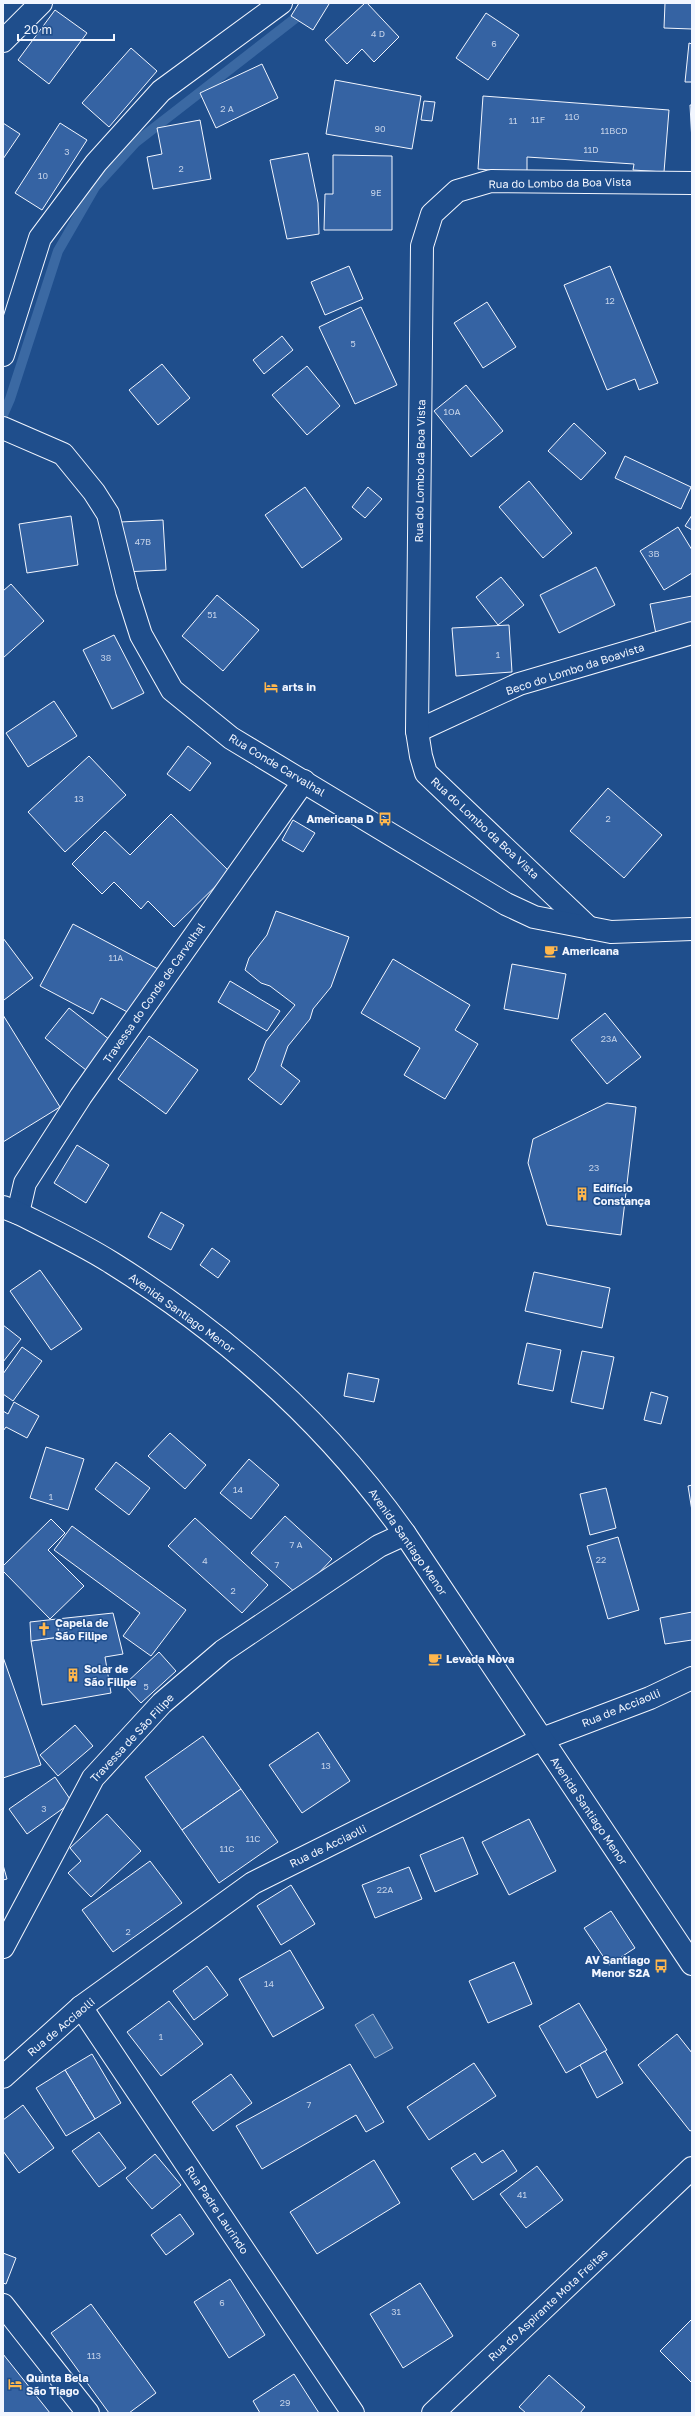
<svg xmlns="http://www.w3.org/2000/svg" width="695" height="2416" font-family="'Golos Text',sans-serif">
	<style>
		.water { fill: #3b69a3; stroke: #a8bbd7 }
		.lines { fill: none; stroke-linecap: round; stroke-linejoin: round }
		.stream { stroke: #3b69a3; stroke-width: 10 }
		.building { fill: #3563a3; stroke: #f2f6ff }
		.minor-casing { stroke: #f2f6ff; stroke-width: 24 }
		.tertiary-casing { stroke: #f2f6ff; stroke-width: 24 }
		.secondary-casing { stroke: #f2f6ff; stroke-width: 24 }
		.minor { stroke: #1f4e8c; stroke-width: 22 }
		.tertiary { stroke: #1f4e8c; stroke-width: 22 }
		.secondary { stroke: #1f4e8c; stroke-width: 22 }
		.labels { text-anchor: middle; stroke-width: 3; stroke-linejoin: round; paint-order: stroke }
		.number-label { font-size: 9px; fill: #c3d1e8 }
		.street-label { font-size: 11px; fill: #f2f6ff; stroke: #1f4e8c }
		.poi-label { font-size: 11px; font-weight: bold; fill: #f2f6ff; stroke: #1f4e8c; text-anchor: start }
	</style>
	<rect width="100%" height="100%" fill="#1f4e8c"/>
	<polygon class="water" points="373,2014 393,2048 375,2058 355,2025"/>
	<g class="lines">
		<polyline class="stream" points="3,415 10,399 58,251 95,187 136,142 315,3"/>
	</g>
	<g class="building">
		<polygon points="299,3 328,3 329,4 313,30 291,16"/>
		<polygon points="365,3 367,3 399,37 374,62 362,49 347,64 325,40"/>
		<polygon points="665,3 692,3 692,29 664,28"/>
		<polygon points="55,10 87,33 49,84 18,60"/>
		<polygon points="486,13 519,35 488,80 456,58"/>
		<polygon points="689,43 692,44 692,82 685,82"/>
		<polygon points="131,48 157,71 109,127 82,103"/>
		<polygon points="262,64 278,98 216,128 200,93"/>
		<polygon points="335,80 421,96 412,149 326,134"/>
		<polygon points="483,96 669,110 664,172 633,170 634,164 527,157 527,173 478,169"/>
		<polygon points="424,101 435,102 432,121 421,120"/>
		<polygon points="690,105 692,105 692,142"/>
		<polygon points="200,120 211,179 153,189 147,157 162,154 157,128"/>
		<polygon points="3,123 20,134 3,159"/>
		<polygon points="60,123 87,140 42,210 15,193"/>
		<polygon points="308,153 318,203 319,234 287,239 270,160"/>
		<polygon points="333,155 392,156 392,230 324,230 325,194 333,194"/>
		<polygon points="349,266 363,299 325,315 311,282"/>
		<polygon points="610,266 658,383 639,390 635,379 607,390 564,285"/>
		<polygon points="487,302 516,347 483,368 454,323"/>
		<polygon points="361,307 397,385 355,404 319,327"/>
		<polygon points="282,336 293,350 264,374 253,360"/>
		<polygon points="162,364 190,398 158,425 129,390"/>
		<polygon points="307,366 340,406 307,435 272,395"/>
		<polygon points="466,385 503,431 471,457 434,411"/>
		<polygon points="574,423 606,453 581,480 548,451"/>
		<polygon points="625,456 691,487 681,509 615,478"/>
		<polygon points="529,481 572,533 543,558 499,507"/>
		<polygon points="305,487 342,539 302,568 265,515"/>
		<polygon points="368,487 382,499 365,518 352,507"/>
		<polygon points="692,515 692,530 685,526"/>
		<polygon points="71,516 78,565 27,573 19,524"/>
		<polygon points="163,520 166,570 123,572 120,522"/>
		<polygon points="678,527 692,550 692,573 664,590 640,551"/>
		<polygon points="596,567 615,605 559,633 540,595"/>
		<polygon points="501,577 524,605 498,625 476,597"/>
		<polygon points="11,584 44,621 3,658 3,591"/>
		<polygon points="217,595 259,630 223,671 182,636"/>
		<polygon points="692,596 692,631 657,639 650,604"/>
		<polygon points="509,625 512,672 456,676 452,628"/>
		<polygon points="114,635 144,693 112,709 83,650"/>
		<polygon points="54,701 77,736 28,767 6,733"/>
		<polygon points="188,746 211,763 190,791 167,774"/>
		<polygon points="89,756 126,795 65,852 28,812"/>
		<polygon points="608,788 662,835 624,878 570,831"/>
		<polygon points="171,814 230,872 174,927 148,901 141,909 114,882 102,894 72,864 105,831 130,855"/>
		<polygon points="293,820 315,833 303,852 282,840"/>
		<polygon points="276,911 349,937 331,987 313,1009 310,1019 288,1046 281,1066 300,1081 281,1105 248,1079 255,1071 266,1041 295,1005 270,986 261,983 245,970 249,958 267,935"/>
		<polygon points="73,924 158,969 133,1015 101,998 93,1014 40,986"/>
		<polygon points="3,938 33,978 4,1000 3,999"/>
		<polygon points="393,959 470,1005 455,1030 478,1044 445,1099 404,1075 420,1048 361,1013"/>
		<polygon points="512,964 566,974 558,1019 504,1009"/>
		<polygon points="230,981 280,1011 267,1031 218,1002"/>
		<polygon points="69,1008 110,1040 86,1070 45,1038"/>
		<polygon points="605,1013 641,1057 607,1084 571,1040"/>
		<polygon points="3,1015 60,1107 3,1142"/>
		<polygon points="149,1036 198,1070 166,1114 118,1079"/>
		<polygon points="607,1103 636,1107 621,1235 547,1225 528,1163 533,1139"/>
		<polygon points="77,1145 109,1165 86,1203 54,1183"/>
		<polygon points="161,1212 184,1225 171,1250 148,1237"/>
		<polygon points="212,1248 230,1261 218,1278 200,1265"/>
		<polygon points="40,1270 82,1329 51,1350 10,1291"/>
		<polygon points="534,1272 610,1288 602,1328 525,1311"/>
		<polygon points="3,1325 21,1339 3,1362"/>
		<polygon points="527,1343 561,1350 553,1391 518,1384"/>
		<polygon points="22,1347 42,1361 13,1401 3,1394 3,1374"/>
		<polygon points="582,1351 614,1357 603,1409 571,1402"/>
		<polygon points="348,1373 379,1379 374,1402 344,1396"/>
		<polygon points="651,1392 668,1397 661,1424 644,1420"/>
		<polygon points="14,1402 39,1416 27,1438 6,1427 3,1431 3,1411 8,1414"/>
		<polygon points="170,1433 206,1465 185,1489 148,1456"/>
		<polygon points="46,1447 84,1459 68,1510 30,1498"/>
		<polygon points="249,1459 279,1485 251,1519 220,1493"/>
		<polygon points="116,1462 150,1488 129,1515 95,1489"/>
		<polygon points="692,1485 692,1511 688,1486"/>
		<polygon points="606,1488 616,1528 590,1535 580,1494"/>
		<polygon points="285,1516 332,1559 298,1595 251,1553"/>
		<polygon points="195,1518 268,1585 242,1613 168,1546"/>
		<polygon points="51,1519 65,1533 48,1550 84,1586 50,1619 3,1571 3,1566"/>
		<polygon points="72,1526 186,1610 151,1656 123,1636 140,1613 54,1550"/>
		<polygon points="618,1537 639,1610 608,1619 587,1546"/>
		<polygon points="692,1612 692,1640 665,1644 660,1618"/>
		<polygon points="113,1613 123,1654 105,1657 111,1693 42,1705 31,1641 59,1637 57,1619"/>
		<polygon points="57,1619 59,1637 31,1641 30,1622"/>
		<polygon points="159,1652 176,1671 141,1703 124,1685"/>
		<polygon points="3,1657 41,1765 3,1778"/>
		<polygon points="75,1725 93,1746 58,1776 40,1755"/>
		<polygon points="318,1732 350,1781 302,1813 269,1765"/>
		<polygon points="203,1736 241,1789 182,1830 145,1777"/>
		<polygon points="55,1777 72,1802 27,1834 9,1809"/>
		<polygon points="241,1789 278,1842 219,1883 182,1830"/>
		<polygon points="107,1814 141,1851 91,1897 68,1873 81,1861 70,1848"/>
		<polygon points="529,1819 556,1871 509,1895 482,1842"/>
		<polygon points="463,1837 478,1874 435,1892 420,1855"/>
		<polygon points="150,1861 182,1903 113,1952 82,1910"/>
		<polygon points="3,1865 7,1879 3,1880"/>
		<polygon points="409,1867 422,1899 375,1918 362,1885"/>
		<polygon points="291,1885 315,1924 281,1945 257,1906"/>
		<polygon points="611,1911 635,1948 609,1965 584,1928"/>
		<polygon points="290,1950 324,2008 273,2037 239,1979"/>
		<polygon points="514,1962 532,2004 488,2023 469,1981"/>
		<polygon points="207,1966 228,1995 194,2020 173,1991"/>
		<polygon points="169,2001 203,2044 161,2076 127,2032"/>
		<polygon points="579,2003 607,2050 566,2073 539,2026"/>
		<polygon points="677,2034 692,2053 692,2130 690,2131 638,2065"/>
		<polygon points="605,2051 623,2083 597,2098 580,2065"/>
		<polygon points="92,2054 121,2103 95,2119 65,2070"/>
		<polygon points="474,2063 496,2096 429,2140 407,2107"/>
		<polygon points="350,2064 384,2122 366,2132 356,2115 262,2169 236,2126"/>
		<polygon points="65,2070 95,2119 66,2136 36,2088"/>
		<polygon points="231,2074 252,2103 213,2131 192,2102"/>
		<polygon points="23,2105 54,2148 19,2173 3,2151 3,2120"/>
		<polygon points="99,2132 126,2168 99,2187 72,2151"/>
		<polygon points="503,2150 517,2171 473,2200 451,2168 475,2153 482,2163"/>
		<polygon points="155,2154 181,2185 152,2209 126,2178"/>
		<polygon points="374,2160 400,2203 317,2254 290,2212"/>
		<polygon points="537,2166 563,2200 526,2228 500,2194"/>
		<polygon points="180,2214 194,2234 166,2255 151,2235"/>
		<polygon points="3,2253 16,2258 6,2284 3,2283"/>
		<polygon points="230,2279 265,2335 229,2358 194,2302"/>
		<polygon points="420,2283 453,2336 403,2368 370,2314"/>
		<polygon points="91,2304 156,2393 129,2413 109,2413 51,2333"/>
		<polygon points="692,2319 692,2383 660,2351"/>
		<polygon points="3,2354 50,2413 3,2413"/>
		<polygon points="294,2374 319,2413 260,2413 253,2401"/>
		<polygon points="549,2375 585,2407 580,2413 526,2413 519,2407"/>
	</g>
	<g class="lines">
		<g class="minor-casing">
			<g id="minor">
				<polyline points="3,41 41,3"/>
				<polyline points="3,355 40,238 96,163 161,91 281,3"/>
				<polyline points="417,731 519,684 692,633"/>
				<polyline points="589,928 426,773 421,756 417,731 422,246 432,214 457,191 491,181 692,183"/>
				<polyline points="18,1213 25,1183 81,1096 304,781"/>
				<polyline points="3,1947 93,1778 162,1703 223,1651 379,1546 405,1534"/>
				<polyline points="81,2007 353,2413"/>
				<polyline points="3,2077 81,2007 253,1883 542,1739 650,1698 692,1678"/>
				<polyline points="3,2305 88,2413"/>
				<polyline points="433,2413 692,2168"/>
			</g>
		</g>
		<g class="tertiary-casing">
			<polyline id="tertiary" points="3,428 63,454 94,492 108,514 127,591 141,635 172,690 231,738 506,904 534,917 611,932 692,929"/>
		</g>
		<g class="secondary-casing">
			<path id="secondary" d="M3,1207L18,1213C50,1229 82,1244 112,1263C226,1334 327,1424 405,1534L692,1964"/>
		</g>
		<use href="#minor" class="minor"/>
		<use href="#tertiary" class="tertiary"/>
		<use href="#secondary" class="secondary"/>
	</g>
	<defs>
		<g id="hotel-bare" transform="scale(1.08)"><path d="M-6-4.5h1.5V1H6V5H4.5V3h-9V5H-6ZM-4 0a1.8 1.8 0 1 1 3.6 0ZM.5 0V-2.5h3Q6-2.5 6 0Z" fill="#ffb74d" stroke="#1f4e8c" stroke-width="2.5" paint-order="stroke"/></g>
		<g id="bus-bare" transform="scale(1.08)"><path d="M-5-6H5V4H4V6H2V4H-2V6H-4V4H-5ZM-3.5-4V0h7V-4ZM-3.5 1.2v1.5H-2V1.2ZM2 1.2v1.5H3.5V1.2Z" fill="#ffb74d" stroke="#1f4e8c" stroke-width="2.5" paint-order="stroke"/></g>
		<g id="cafe-bare" transform="scale(1.08)"><path d="M-5.5-4.5H6V0H3Q3 3.5 0 3.5H-2.5Q-5.5 3.5-5.5 0ZM3-3.2v2h1.7v-2ZM-6 4.5H4V6H-6Z" fill="#ffb74d" stroke="#1f4e8c" stroke-width="2.5" paint-order="stroke"/></g>
		<g id="building-bare" transform="scale(1.08)"><path d="M-4-6H4V6H1V3H-1V6H-4ZM-2.5-4.3h1.7v1.8h-1.7ZM.8-4.3h1.7v1.8H.8ZM-2.5-1h1.7V.8h-1.7ZM.8-1h1.7V.8H.8Z" fill="#ffb74d" stroke="#1f4e8c" stroke-width="2.5" paint-order="stroke"/></g>
		<g id="church-bare" transform="scale(1.08)"><path d="M-1.2-6h2.4v3.5h3.3v2.4h-3.3V6h-2.4V-.1h-3.3v-2.4h3.3Z" fill="#ffb74d" stroke="#1f4e8c" stroke-width="2.5" paint-order="stroke"/></g>
	</defs>
	<g fill-rule="evenodd">
		<use href="#hotel-bare" x="271" y="687"/>
		<use href="#bus-bare" x="385" y="819"/>
		<use href="#cafe-bare" x="551" y="951"/>
		<use href="#building-bare" x="582" y="1194"/>
		<use href="#church-bare" x="44" y="1629"/>
		<use href="#cafe-bare" x="435" y="1659"/>
		<use href="#building-bare" x="73" y="1675"/>
		<use href="#bus-bare" x="661" y="1966"/>
		<use href="#hotel-bare" x="15" y="2384"/>
	</g>
	<g class="labels">
		<g class="number-label">
			<text x="378" y="37">4 D</text>
			<text x="494" y="47">6</text>
			<text x="227" y="112">2 A</text>
			<text x="572" y="120">11G</text>
			<text x="538" y="123">11F</text>
			<text x="513" y="124">11</text>
			<text x="380" y="132">90</text>
			<text x="614" y="134">11BCD</text>
			<text x="591" y="153">11D</text>
			<text x="67" y="155">3</text>
			<text x="181" y="172">2</text>
			<text x="43" y="179">10</text>
			<text x="376" y="196">9E</text>
			<text x="610" y="304">12</text>
			<text x="353" y="347">5</text>
			<text x="452" y="415">1OA</text>
			<text x="143" y="545">47B</text>
			<text x="654" y="557">3B</text>
			<text x="212" y="618">51</text>
			<text x="498" y="658">1</text>
			<text x="106" y="661">38</text>
			<text x="79" y="802">13</text>
			<text x="608" y="822">2</text>
			<text x="116" y="961">11A</text>
			<text x="609" y="1042">23A</text>
			<text x="594" y="1171">23</text>
			<text x="238" y="1493">14</text>
			<text x="51" y="1500">1</text>
			<text x="296" y="1548">7 A</text>
			<text x="601" y="1563">22</text>
			<text x="205" y="1564">4</text>
			<text x="277" y="1568">7</text>
			<text x="233" y="1594">2</text>
			<text x="146" y="1690">5</text>
			<text x="326" y="1769">13</text>
			<text x="44" y="1812">3</text>
			<text x="253" y="1842">11C</text>
			<text x="227" y="1852">11C</text>
			<text x="385" y="1893">22A</text>
			<text x="128" y="1935">2</text>
			<text x="269" y="1987">14</text>
			<text x="161" y="2040">1</text>
			<text x="309" y="2108">7</text>
			<text x="522" y="2198">41</text>
			<text x="222" y="2306">6</text>
			<text x="396" y="2315">31</text>
			<text x="94" y="2359">113</text>
			<text x="285" y="2406">29</text>
		</g>
		<g class="street-label">
			<text transform="translate(560 183) rotate(-1)" y="4">Rua do Lombo da Boa Vista</text>
			<text transform="translate(420 471) rotate(-89)" y="4">Rua do Lombo da Boa Vista</text>
			<text transform="translate(575 669) rotate(-18)" y="4">Beco do Lombo da Boavista</text>
			<text transform="translate(277 765) rotate(31)" y="4">Rua Conde Carvalhal</text>
			<text transform="translate(485 828) rotate(43)" y="4">Rua do Lombo da Boa Vista</text>
			<text transform="translate(154 993) rotate(-55)" y="4">Travessa do Conde de Carvalhal</text>
			<text transform="translate(182 1313) rotate(36)" y="4">Avenida Santiago Menor</text>
			<text transform="translate(408 1542) rotate(55)" y="4">Avenida Santiago Menor</text>
			<text transform="translate(621 1708) rotate(-22)" y="4">Rua de Acciaolli</text>
			<text transform="translate(132 1738) rotate(-47)" y="4">Travessa de São Filipe</text>
			<text transform="translate(589 1811) rotate(56)" y="4">Avenida Santiago Menor</text>
			<text transform="translate(328 1846) rotate(-26)" y="4">Rua de Acciaolli</text>
			<text transform="translate(61 2027) rotate(-40)" y="4">Rua de Acciaolli</text>
			<text transform="translate(217 2210) rotate(56)" y="4">Rua Padre Laurindo</text>
			<text transform="translate(548 2305) rotate(-43)" y="4">Rua do Aspirante Mota Freitas</text>
		</g>
		<g class="poi-label">
			<text x="282" y="691">arts in</text>
			<text x="374" y="823" text-anchor="end">Americana D</text>
			<text x="562" y="955">Americana</text>
			<text x="593" y="1192">Edifício<tspan x="593" dy="13">Constança</tspan></text>
			<text x="55" y="1627">Capela de<tspan x="55" dy="13">São Filipe</tspan></text>
			<text x="446" y="1663">Levada Nova</text>
			<text x="84" y="1673">Solar de<tspan x="84" dy="13">São Filipe</tspan></text>
			<text x="650" y="1964" text-anchor="end">AV Santiago<tspan x="650" dy="13">Menor S2A</tspan></text>
			<text x="26" y="2382">Quinta Bela<tspan x="26" dy="13">São Tiago</tspan></text>
		</g>
	</g>
	<rect width="695" height="2416" fill="none" stroke="#f2f6ff" stroke-width="8"/>
	<path d="M18 34v6h96v-6" fill="none" stroke="#f2f6ff" stroke-width="2"/>
	<text x="24" y="34" font-size="12" fill="#f2f6ff" stroke="#1f4e8c" stroke-width="3" paint-order="stroke">20 m</text>
</svg>
